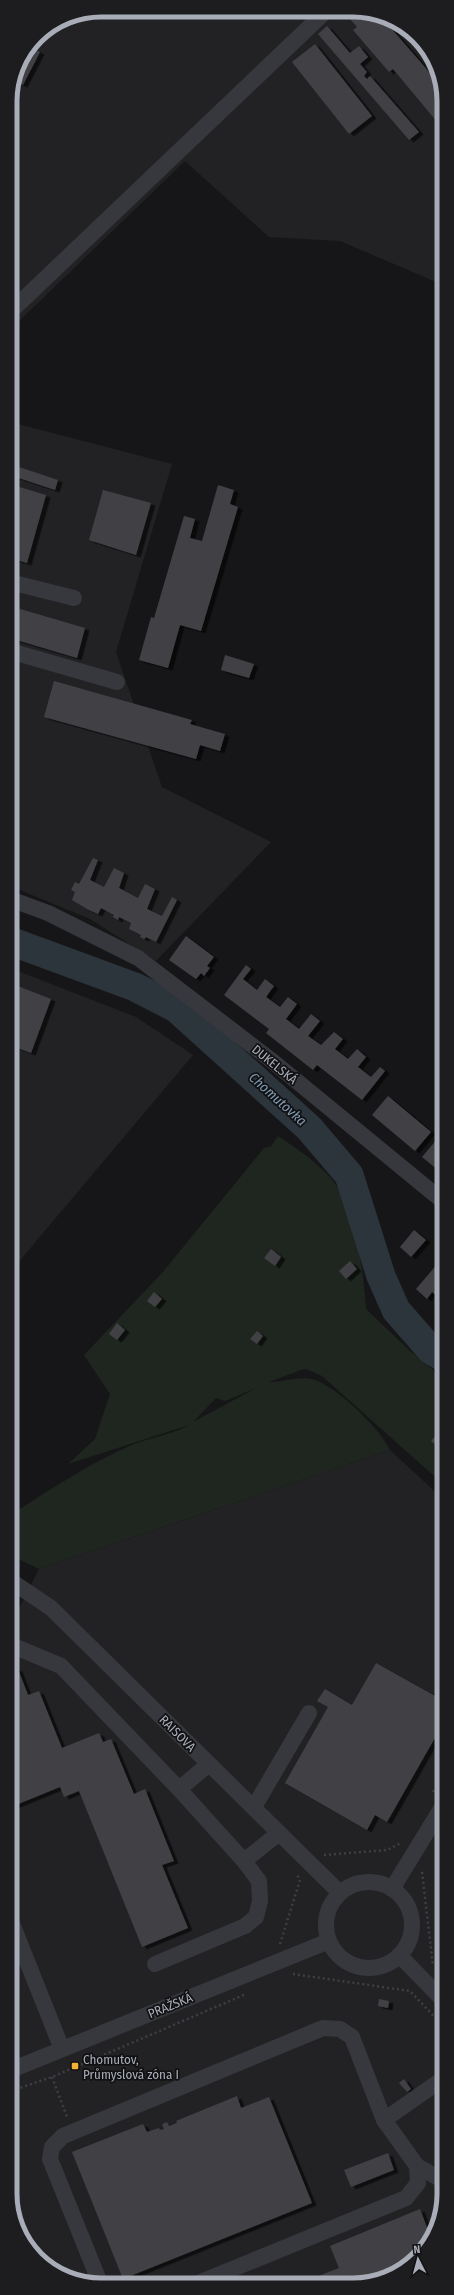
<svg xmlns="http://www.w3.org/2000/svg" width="454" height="2295" font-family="'Fira Sans Condensed',sans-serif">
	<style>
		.built { fill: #222225 }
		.green { fill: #1e261f; fill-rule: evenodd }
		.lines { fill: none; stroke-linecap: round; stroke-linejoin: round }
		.river { stroke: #2c353c; stroke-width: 29 }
		.building { fill: #404145; filter: url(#shadow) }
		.path { stroke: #3d3f44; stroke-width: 2.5; stroke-dasharray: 2 3; stroke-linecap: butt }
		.minor { stroke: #37383d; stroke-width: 16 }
		.poi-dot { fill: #f2b134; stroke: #111113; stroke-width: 1.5 }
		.labels { text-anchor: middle; stroke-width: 3.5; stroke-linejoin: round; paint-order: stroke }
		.street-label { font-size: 13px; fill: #a8adb8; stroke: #111113 }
		.poi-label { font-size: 13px; fill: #a8adb8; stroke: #111113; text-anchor: start }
		.water-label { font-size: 14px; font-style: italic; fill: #7f9bb3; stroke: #111113 }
		.rim { fill: none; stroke: #a8adb8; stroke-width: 5 }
	</style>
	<defs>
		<filter id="shadow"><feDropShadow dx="4.5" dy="2.5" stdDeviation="0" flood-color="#0009"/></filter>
	</defs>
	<rect width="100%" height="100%" fill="#161618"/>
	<g class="built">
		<polygon points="101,10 371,12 421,41 443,89 443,285 340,241 269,237 185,161 10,330 10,95 17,66 37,36 66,17"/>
		<polygon points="10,422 172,464 116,652 162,787 271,842 156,961 90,919 10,886"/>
		<polygon points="10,968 136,1017 193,1055 11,1271"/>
		<polygon points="390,1450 444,1500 444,2200 437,2229 418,2258 365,2284 83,2283 33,2254 11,2206 11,1617 16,1615 39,1569"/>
	</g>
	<path class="green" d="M278,1136C296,1148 314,1160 329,1176C356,1205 363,1270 366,1309L408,1349L444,1379V1485L322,1376L306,1369L301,1370L269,1382C280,1382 302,1376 312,1379C335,1385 380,1428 390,1450L39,1569L14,1557C8,1542 9,1527 15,1512C54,1487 92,1462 134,1444C153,1437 171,1435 189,1425L68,1464L95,1439L110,1394L84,1355L162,1273L264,1148L271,1146ZM256,1388L193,1422L216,1398L225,1401Z"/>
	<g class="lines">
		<polyline class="river" points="10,941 135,987 176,1008 309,1128 349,1175 381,1276 396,1310 430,1349 444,1358"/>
	</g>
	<g class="building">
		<polygon points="358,12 371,12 383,19 443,88 443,129 393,69 389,72 353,30 357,27 350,19"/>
		<polygon points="327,26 350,53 359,46 368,57 360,64 367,72 364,76 367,79 370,76 419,132 409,140 318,34"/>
		<polygon points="315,44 372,116 349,134 292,62"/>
		<polygon points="30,47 40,52 23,85 14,81 17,66"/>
		<polygon points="10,464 58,480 55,490 10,475"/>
		<polygon points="218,485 234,490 230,504 238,507 201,631 180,625 168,668 139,660 151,617 154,618 184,516 195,519 190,538 202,541"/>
		<polygon points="16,486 46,495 27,563 10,558 10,506"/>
		<polygon points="103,490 151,503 136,555 89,540"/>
		<polygon points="10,606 85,628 77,658 10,638"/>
		<polygon points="225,655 254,664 249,678 221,670"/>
		<polygon points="54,681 192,720 190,724 225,734 220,751 200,745 196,759 44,717"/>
		<polygon points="93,858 98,860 90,880 104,887 114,868 124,873 119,888 138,898 145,884 155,889 147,909 162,916 172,897 177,900 156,942 146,937 144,939 140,937 141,935 129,929 131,923 119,917 118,920 113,917 114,915 101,908 98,914 87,909 72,900 75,892 71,890 75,882 79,884"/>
		<polygon points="186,936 214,957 207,966 210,968 204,976 201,973 196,979 169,960"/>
		<polygon points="246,965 251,969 243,979 257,990 265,979 274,986 266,997 280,1007 288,997 297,1004 286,1019 299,1029 311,1014 320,1021 308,1036 321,1045 334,1032 343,1039 335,1049 348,1059 357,1049 366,1057 358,1067 371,1077 380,1067 385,1071 362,1100 317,1065 313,1070 266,1033 269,1029 224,995"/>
		<polygon points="10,983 51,999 31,1053 10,1045"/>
		<polygon points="388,1096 431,1132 415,1151 372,1115"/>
		<polygon points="438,1138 444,1143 444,1175 422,1157"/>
		<polygon points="414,1230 426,1240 411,1257 400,1247"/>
		<polygon points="271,1249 281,1257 275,1266 264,1258"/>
		<polygon points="444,1256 444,1302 432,1292 427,1299 416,1289"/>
		<polygon points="350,1261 357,1269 346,1279 339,1271"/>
		<polygon points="154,1292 162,1299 155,1307 147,1301"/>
		<polygon points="117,1323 125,1330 117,1340 109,1334"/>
		<polygon points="257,1331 263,1336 257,1344 250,1339"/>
		<polygon points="437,1434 444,1439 439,1448 431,1441"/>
		<polygon points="376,1663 444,1701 444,1722 387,1822 375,1815 367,1830 285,1783 328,1707 317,1701 325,1689 352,1705"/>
		<polygon points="11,1668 18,1669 28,1695 39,1691 62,1748 99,1733 103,1742 111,1739 134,1794 145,1789 174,1861 162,1865 188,1928 142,1947 79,1791 64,1797 60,1787 11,1807"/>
		<polygon points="379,1999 389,2001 388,2008 378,2006"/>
		<polygon points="404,2079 411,2089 407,2092 399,2083"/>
		<polygon points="237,2096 241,2108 269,2097 312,2203 123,2279 72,2152 143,2124 147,2132 159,2128 160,2130 164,2129 162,2124 167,2122 169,2126 177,2123 176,2121"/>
		<polygon points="388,2153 394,2170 351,2187 344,2170"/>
		<polygon points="420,2209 431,2238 418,2258 365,2284 298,2284 339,2268 330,2246"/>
	</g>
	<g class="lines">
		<g class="path">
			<polyline points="433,1792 444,1775"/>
			<polyline points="324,1855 387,1850 401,1843"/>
			<polyline points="422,1872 433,1966"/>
			<polyline points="280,1944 300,1880 296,1873"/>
			<polyline points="293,1974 410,1991 444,2027"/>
			<polyline points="52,2077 67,2117"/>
			<polyline points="11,2091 52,2077 246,1994"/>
		</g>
		<g class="minor">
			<polyline points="10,312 326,11"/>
			<polyline points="10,582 74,598"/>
			<polyline points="10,651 117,682"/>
			<polyline points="10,899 48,913 138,958 271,1060 444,1202"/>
			<polyline points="11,1581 51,1608 340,1893"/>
			<polyline points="11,1645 61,1666 179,1789 244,1861 279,1833"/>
			<polyline points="179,1789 209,1764"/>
			<polyline points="254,1807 309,1713"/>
			<circle cx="369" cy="1925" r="43"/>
			<polyline points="392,1889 444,1804"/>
			<polyline points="11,1921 62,2049"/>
			<polyline points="399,1955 444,2001"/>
			<polyline points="155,1964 245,1926 256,1917 260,1901 259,1881 244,1861"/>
			<polyline points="11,2070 329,1941"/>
			<polyline points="384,2120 444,2078"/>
			<polyline points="417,2166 444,2181"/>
			<polyline points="100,2283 50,2159 52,2147 63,2136 323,2028 340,2029 352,2037 384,2120 417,2166 418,2183 406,2198 196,2284"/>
		</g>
	</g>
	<rect class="poi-dot" x="71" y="2062" width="8" height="8" rx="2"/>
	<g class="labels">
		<g class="street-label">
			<text transform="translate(275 1064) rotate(39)" y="5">DUKELSKÁ</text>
			<text transform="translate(178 1733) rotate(45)" y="5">RAISOVA</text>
			<text transform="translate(170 2005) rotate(-22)" y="5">PRAŽSKÁ</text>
		</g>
		<g class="poi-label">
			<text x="83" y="2064">Chomutov,<tspan x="83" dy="15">Průmyslová zóna I</tspan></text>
		</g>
		<g class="water-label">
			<text transform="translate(278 1099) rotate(42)" y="5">Chomutovka</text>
		</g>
	</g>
	<path d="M0 0H454V2295H0ZM101 17H353A84 84 0 0 1 437 101V2194A84 84 0 0 1 353 2278H101A84 84 0 0 1 17 2194V101A84 84 0 0 1 101 17Z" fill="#1d1d20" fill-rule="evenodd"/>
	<path class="rim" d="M101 17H353A84 84 0 0 1 437 101V2194A84 84 0 0 1 353 2278H101A84 84 0 0 1 17 2194V101A84 84 0 0 1 101 17Z"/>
	<g transform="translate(418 2259) rotate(354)" stroke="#111113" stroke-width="3" paint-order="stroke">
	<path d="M0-3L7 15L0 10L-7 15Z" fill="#a8adb8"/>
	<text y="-6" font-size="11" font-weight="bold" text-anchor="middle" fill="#a8adb8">N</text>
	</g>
</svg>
